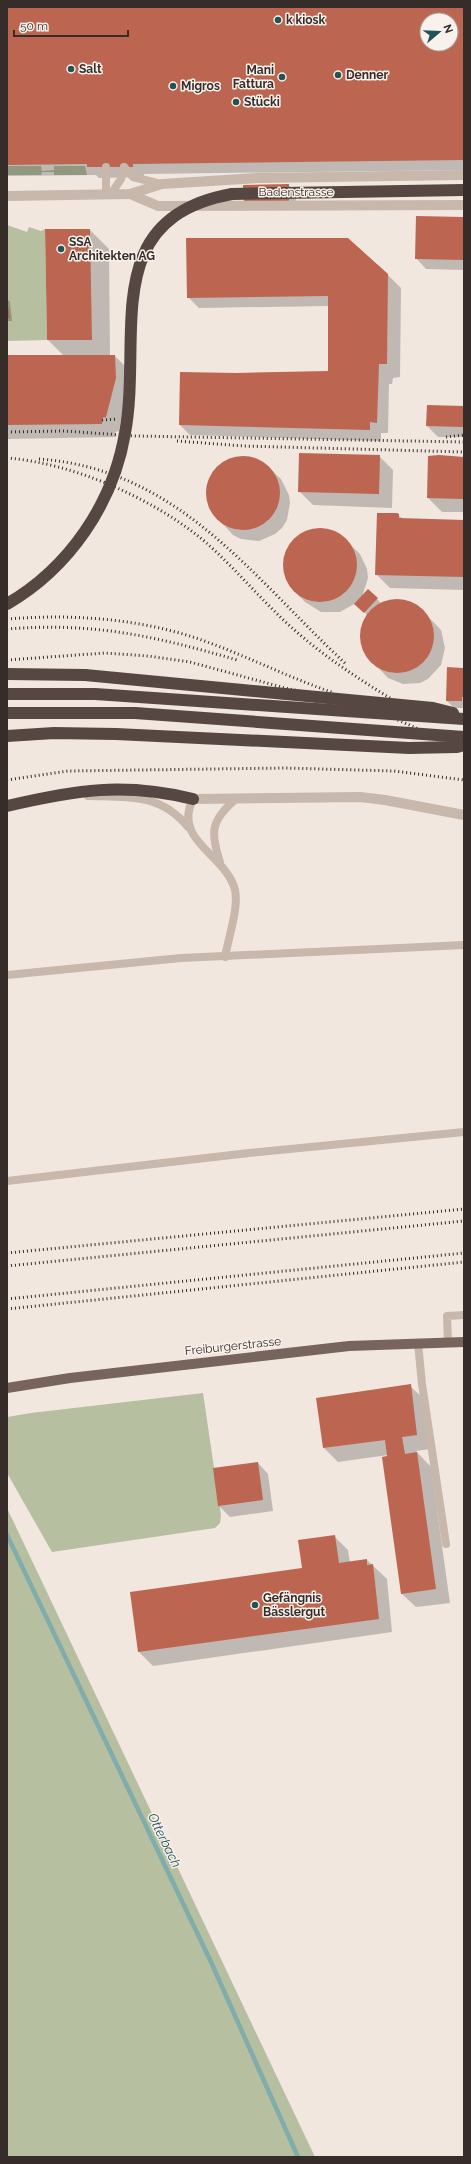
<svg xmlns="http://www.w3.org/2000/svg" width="471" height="2164" font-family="Raleway,sans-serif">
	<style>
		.green { fill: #b6bfa0 }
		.shadow { fill: #0003; fill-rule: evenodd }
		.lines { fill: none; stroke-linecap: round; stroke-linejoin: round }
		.stream { stroke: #80acab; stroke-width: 4.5 }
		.building { fill: #bc6551; fill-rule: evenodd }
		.lane { stroke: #c8b7ab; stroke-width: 8 }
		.street { stroke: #c8b7ab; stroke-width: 10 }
		.primary { stroke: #77645c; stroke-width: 10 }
		.highway { stroke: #574742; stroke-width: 12 }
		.rail { stroke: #362d2a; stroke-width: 3; stroke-dasharray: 1 3; stroke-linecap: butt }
		.highway-bridge { stroke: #574742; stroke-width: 12 }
		.poi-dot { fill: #225455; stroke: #f9f1eb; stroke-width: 1.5 }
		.labels { text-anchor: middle; stroke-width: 3; stroke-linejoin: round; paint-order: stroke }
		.poi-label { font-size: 12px; font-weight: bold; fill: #362d2a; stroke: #f9f1eb; text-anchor: start }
		.street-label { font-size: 12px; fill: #362d2a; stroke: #f9f1eb }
		.water-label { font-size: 13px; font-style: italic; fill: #225455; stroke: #f9f1eb }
	</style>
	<rect width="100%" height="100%" fill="#f1e7df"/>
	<g class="green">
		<polygon points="7,166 41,166 42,171 54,170 54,166 85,166 87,175 54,175 54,172 42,172 41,175 7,175"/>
		<polygon points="7,225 27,232 29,227 41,231 45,229 47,340 7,341"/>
		<polygon points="203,1393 221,1515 220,1523 215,1528 52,1552 7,1473 7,1417 31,1413"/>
		<polygon points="7,1508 315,2157 7,2157"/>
	</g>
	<g class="shadow">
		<path d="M7,7H464V170L144,174V177L99,178L96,175L7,176ZM427,20H451V44H427Z"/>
		<polygon points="288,185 296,192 296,208 244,186"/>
		<polygon points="464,219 464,270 426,269 416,258"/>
		<polygon points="90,230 109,249 110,356 115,356 129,370 119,431 115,432 116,437 7,439 7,356 64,356 48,340"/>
		<polygon points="387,274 401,288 400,377 393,378 392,384 389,384 388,433 381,433 381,441 190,435 180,425 236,374 330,372 329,306 199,308 188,297"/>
		<polygon points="7,299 10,302 12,321 7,321"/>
		<polygon points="464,407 464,437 438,437 427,426"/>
		<polygon points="379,456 393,470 392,508 313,505 299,491"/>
		<polygon points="246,457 263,463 269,468 281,479 289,495 290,503 287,520 282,528 275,534 259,541 241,539 233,535 210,510 206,493 207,484 215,469 229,459"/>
		<polygon points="464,458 464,512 442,512 428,498"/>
		<polygon points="398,515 403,519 464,521 464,590 390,588 376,574"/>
		<polygon points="321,528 337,532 360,554 367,569 368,578 362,597 368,590 382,604 390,600 399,600 417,605 441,630 445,648 441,665 428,679 420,683 403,684 388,678 366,655 361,640 363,623 367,615 356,603 340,612 321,612 305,602 294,591 285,576 284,559 291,543 304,532"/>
		<polygon points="463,669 464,708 454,708 447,701"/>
		<polygon points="410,1386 424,1399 431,1449 416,1451 431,1467 450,1603 416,1607 402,1594 388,1455 338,1462 324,1448 317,1399"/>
		<polygon points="258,1463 268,1474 273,1511 230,1517 219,1506 214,1469"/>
		<polygon points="334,1536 348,1550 350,1563 367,1560 387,1579 392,1632 153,1666 139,1652 303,1569"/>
	</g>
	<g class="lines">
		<polyline class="stream" points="7,1535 211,1962 298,2157"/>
	</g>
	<g class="building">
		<path d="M7,7H464V160L133,164V167H87V164L7,165ZM427,20H451V44H427Z"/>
		<polygon points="289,184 289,201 244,202 243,185"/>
		<polygon points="416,216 464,217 464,260 415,259"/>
		<polygon points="45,229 90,229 92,340 47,340"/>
		<polygon points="186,238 348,238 388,274 387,364 379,364 377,423 370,422 370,430 179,425 180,372 236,373 328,371 328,296 187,298"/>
		<polygon points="7,306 8,306 10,318 7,318"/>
		<polygon points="7,355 115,355 116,378 106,417 102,418 102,424 7,425"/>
		<polygon points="427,405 464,406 464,427 426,426"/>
		<polygon points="299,453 380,455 379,494 298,492"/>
		<polygon points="439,455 464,457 464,499 427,498 428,456"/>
		<circle cx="243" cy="493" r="37"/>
		<polygon points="377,513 397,513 399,514 399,518 464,520 464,577 375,575"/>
		<circle cx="320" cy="565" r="37"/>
		<polygon points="368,589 378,598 364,613 354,604"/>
		<circle cx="397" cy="636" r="37"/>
		<polygon points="447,667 463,668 464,697 462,697 462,701 446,701"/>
		<polygon points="411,1384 417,1435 402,1437 405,1454 417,1452 436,1589 401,1594 382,1457 387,1456 385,1440 323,1448 316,1398"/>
		<polygon points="258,1462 263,1500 218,1506 213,1468"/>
		<polygon points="335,1535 339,1563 367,1559 367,1565 373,1564 379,1619 138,1652 130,1592 302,1568 298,1540"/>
	</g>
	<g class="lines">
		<g class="lane">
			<polyline points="106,167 106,194"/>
			<polyline points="124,167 133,177 161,184"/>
			<polyline points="111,194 121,179 124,167"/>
			<path d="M88,796C128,797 160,793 188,827"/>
			<path d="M193,799C172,841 226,854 235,890C239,908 228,939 225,957"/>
			<path d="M220,862C210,832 211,820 236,799"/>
			<polyline points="7,975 181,958 464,945"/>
			<polyline points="7,1181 249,1153 464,1132"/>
			<polyline points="448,1342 447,1316 464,1315"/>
			<polyline points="418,1343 422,1384 446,1544"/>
		</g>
		<g class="street">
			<polyline points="130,194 158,206 464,205"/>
			<polyline points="7,196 130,194 162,184 258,178 464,175"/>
			<polyline points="193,799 360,797 385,800 464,815"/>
		</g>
		<polyline class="primary" points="7,1388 70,1378 349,1346 464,1342"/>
		<g class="highway">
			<polyline points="232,194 464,190"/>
			<polyline points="7,674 85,675"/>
			<polyline points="7,713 135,713"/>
			<polyline points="7,736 54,733 116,734 409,748 457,747 464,745"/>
			<path d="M7,806C76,790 123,782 193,799"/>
		</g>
		<g class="rail">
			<polyline points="102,420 118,419"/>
			<polyline points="7,432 64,431 136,436 464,442"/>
			<polyline points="446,437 464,435"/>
			<polyline points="177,441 244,446 464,452"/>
			<path d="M7,458C73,463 152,498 203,540C239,571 268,609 305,639C342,670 385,695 426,720"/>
			<path d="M39,459C179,469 252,577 347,665"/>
			<path d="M7,619C71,614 135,618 196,638C243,654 287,677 334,693"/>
			<path d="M7,629C93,622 155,636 237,660"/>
			<polyline points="7,660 105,653 148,656 190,662 285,688 358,703 421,730 464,742"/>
			<polyline points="7,780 68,771 285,768 394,771 464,780"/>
			<polyline points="7,1253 464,1209"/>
			<polyline points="7,1266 464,1221"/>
			<polyline points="7,1299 464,1253"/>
			<polyline points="7,1309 464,1262"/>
		</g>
		<g class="highway-bridge">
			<path d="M7,604C69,568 113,504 125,433C143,337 97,218 232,194"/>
			<polyline points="85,675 433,708 453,713"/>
			<polyline points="7,694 95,694 464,719"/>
			<polyline points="135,713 464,737"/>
		</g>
	</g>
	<g class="poi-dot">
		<circle cx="278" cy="20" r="4"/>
		<circle cx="71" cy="69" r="4"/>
		<circle cx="338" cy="75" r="4"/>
		<circle cx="282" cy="77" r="4"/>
		<circle cx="173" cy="86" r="4"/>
		<circle cx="236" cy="102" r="4"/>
		<circle cx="61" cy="249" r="4"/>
		<circle cx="255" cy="1605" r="4"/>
	</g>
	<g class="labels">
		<g class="poi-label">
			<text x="286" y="24">k kiosk</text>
			<text x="79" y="73">Salt</text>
			<text x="274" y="74" text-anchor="end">Mani<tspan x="274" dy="14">Fattura</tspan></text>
			<text x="346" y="79">Denner</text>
			<text x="181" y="90">Migros</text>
			<text x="244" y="106">Stücki</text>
			<text x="69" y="246">SSA<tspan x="69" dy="14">Architekten AG</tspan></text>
			<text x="263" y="1602">Gefängnis<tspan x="263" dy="14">Bässlergut</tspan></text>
		</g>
		<g class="street-label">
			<text x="296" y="196">Badenstrasse</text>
			<text transform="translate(233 1346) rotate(-6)" y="4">Freiburgerstrasse</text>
		</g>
		<g class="water-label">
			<text transform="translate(165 1840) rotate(64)" y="5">Otterbach</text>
		</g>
	</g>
	<rect width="471" height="2164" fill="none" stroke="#362d2a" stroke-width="16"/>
	<g transform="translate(439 32) rotate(71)"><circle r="19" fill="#f9f1eb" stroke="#aba39e"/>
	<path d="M0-3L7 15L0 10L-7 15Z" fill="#225455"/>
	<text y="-6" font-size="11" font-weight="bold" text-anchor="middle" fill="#362d2a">N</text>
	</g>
	<path d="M14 30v6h114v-6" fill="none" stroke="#362d2a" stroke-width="2"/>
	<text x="20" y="30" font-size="12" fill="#362d2a" stroke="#f9f1eb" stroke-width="3" paint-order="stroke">50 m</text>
</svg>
